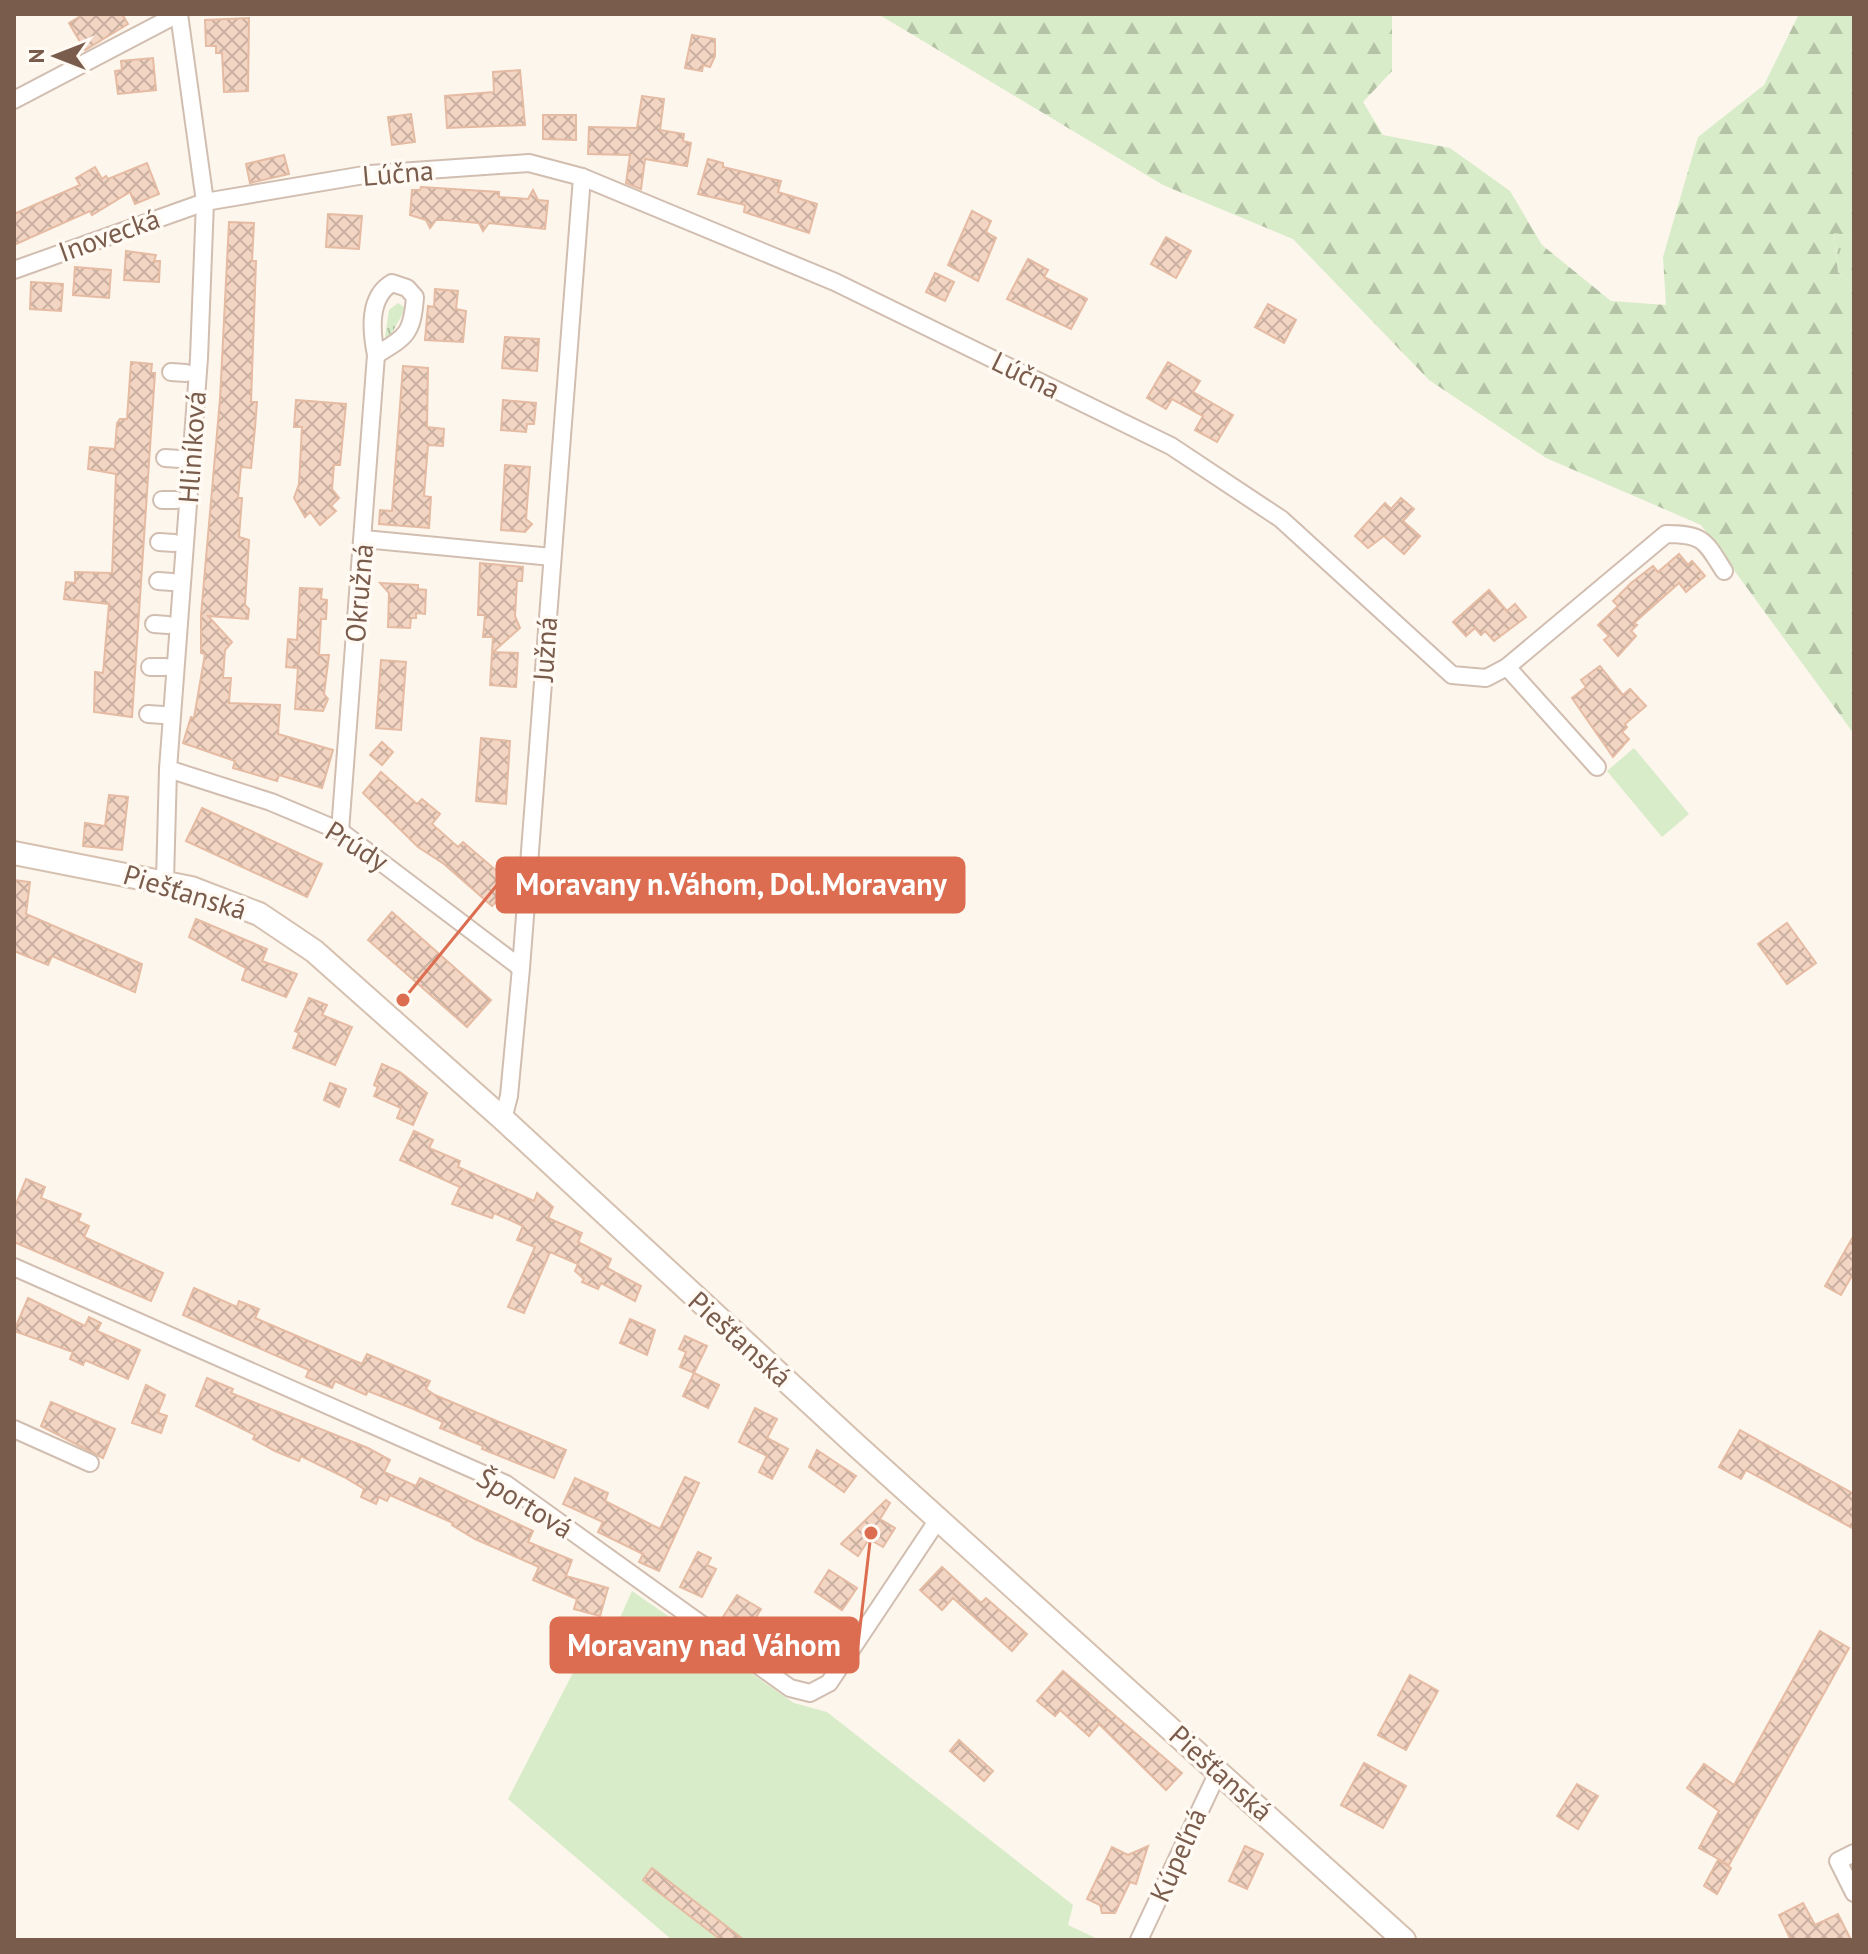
<svg xmlns="http://www.w3.org/2000/svg" width="1868" height="1954" font-family="'PT Sans',sans-serif">
	<style>
		.grass { fill: url(#grass-tufts) }
		.forest { fill: url(#forest-firs) }
		.garden { fill: #d8ecc9 }
		.building { fill: url(#building-cross-hatch); stroke: #e6bba3; stroke-width: 2 }
		.lines { fill: none; stroke-linecap: round; stroke-linejoin: round }
		.street-casing { stroke: #d1beb0; stroke-width: 20 }
		.secondary-casing { stroke: #d6c0b0; stroke-width: 26 }
		.street { stroke: #fff; stroke-width: 16 }
		.secondary { stroke: #fff; stroke-width: 22 }
		.labels { text-anchor: middle; stroke-width: 7; stroke-linejoin: round; paint-order: stroke }
		.street-label { font-size: 28px; fill: #7a5c4d; stroke: #fffaf3 }
		.leader { fill: none; stroke: #dc6d51; stroke-width: 3 }
		.callout-dot { fill: #dc6d51; stroke: #fffaf3; stroke-width: 3 }
		.callout { fill: #dc6d51; stroke: #dc6d51; stroke-width: 3 }
		.callout-label { font-size: 30px; text-anchor: middle; font-weight: bold; fill: #fff }
	</style>
	<defs>
		<pattern id="grass-tufts" width="24" height="20" patternUnits="userSpaceOnUse" patternTransform="scale(2)"><rect width="24" height="20" fill="#d8ecc9"/><path d="M3 7l-1-3M5 7V3M7 7l1-3M15 17l-1-3M17 17v-4M19 17l1-3" fill="none" stroke="#b4c2a5"/></pattern>
		<pattern id="forest-firs" width="22" height="20" patternUnits="userSpaceOnUse" patternTransform="scale(2)"><rect width="22" height="20" fill="#d8ecc9"/><path d="M5 1l3.5 6h-7zM16 11l3.5 6h-7z" fill="#b4c2a5"/></pattern>
		<pattern id="building-cross-hatch" width="8" height="8" patternUnits="userSpaceOnUse" patternTransform="scale(2)"><rect width="8" height="8" fill="#f3d5c3"/><path d="M0 0l8 8M0 8l8-8" fill="none" stroke="#cab0a1"/></pattern>
	</defs>
	<rect width="100%" height="100%" fill="#fdf6ec"/>
	<g class="grass">
		<polygon points="1834,232 1854,236 1854,286 1838,272"/>
		<polygon points="398,303 406,308 389,338 385,337 389,310"/>
	</g>
	<polygon class="forest" points="878,14 1392,14 1392,71 1363,102 1383,135 1450,148 1510,191 1542,245 1611,301 1666,305 1663,257 1698,137 1764,85 1799,14 1854,14 1854,236 1834,233 1838,272 1854,286 1854,734 1701,525 1546,458 1429,380 1293,239 1163,185"/>
	<g class="garden">
		<polygon points="1634,748 1689,814 1662,837 1607,771"/>
		<polygon points="632,1591 794,1703 827,1712 1073,1905 1068,1925 1100,1940 672,1940 508,1799 578,1663 597,1669"/>
	</g>
	<g class="building">
		<polygon points="84,14 122,14 128,24 85,50 69,23"/>
		<polygon points="249,18 248,91 224,92 222,53 216,53 216,46 206,46 205,20"/>
		<polygon points="692,35 715,39 715,56 710,67 703,65 702,71 685,68"/>
		<polygon points="153,58 156,90 118,94 115,71 122,70 121,61"/>
		<polygon points="520,70 525,125 447,128 445,96 494,92 493,72"/>
		<polygon points="642,96 664,99 660,130 684,134 683,141 691,143 687,166 645,159 641,189 626,183 630,155 588,154 589,127 637,128"/>
		<polygon points="411,114 415,142 392,145 388,117"/>
		<polygon points="543,115 576,115 576,140 543,139"/>
		<polygon points="284,155 289,174 250,183 246,164"/>
		<polygon points="708,159 723,163 723,167 781,181 778,192 817,204 809,233 744,212 745,205 698,194"/>
		<polygon points="147,163 159,194 135,204 130,192 92,215 90,211 14,245 14,214 80,185 76,178 95,167 102,179 106,176 108,179"/>
		<polygon points="421,187 499,192 499,197 528,199 533,190 538,200 548,201 545,229 489,223 483,231 479,223 444,220 436,220 430,228 426,220 410,215 412,190 420,190"/>
		<polygon points="972,211 991,221 986,232 996,238 978,281 948,265"/>
		<polygon points="328,214 362,216 359,249 326,247"/>
		<polygon points="229,222 254,223 252,261 256,261 251,402 257,402 255,428 251,468 241,467 238,498 242,498 239,537 249,540 245,605 249,609 248,619 208,616 232,642 225,650 223,678 231,678 229,703 280,705 278,734 333,750 322,788 279,775 277,781 233,768 235,761 183,743 191,717 194,718 205,654 201,653 201,615 220,399"/>
		<polygon points="1166,237 1191,251 1176,278 1151,264"/>
		<polygon points="126,251 156,255 154,261 160,261 159,282 124,280"/>
		<polygon points="1028,259 1048,270 1044,277 1087,299 1071,329 1007,299"/>
		<polygon points="75,267 111,270 109,298 73,295"/>
		<polygon points="935,273 954,282 945,301 926,292"/>
		<polygon points="31,282 63,284 61,311 30,309"/>
		<polygon points="435,289 458,291 456,309 466,311 463,342 425,340 428,306 434,307"/>
		<polygon points="1268,304 1296,320 1284,343 1255,327"/>
		<polygon points="505,337 539,339 537,371 502,368"/>
		<polygon points="131,362 152,364 151,373 155,373 132,717 94,712 95,672 103,673 109,604 64,599 66,582 75,583 75,572 112,573 116,474 88,469 90,447 115,449 117,423 120,419 127,419"/>
		<polygon points="1168,362 1200,381 1193,392 1233,415 1217,442 1195,430 1203,416 1172,399 1166,409 1147,398"/>
		<polygon points="403,366 428,368 427,427 444,429 443,446 428,445 424,496 431,497 429,528 379,524 380,510 392,511"/>
		<polygon points="296,400 346,404 340,465 334,465 332,489 339,498 331,506 336,511 320,525 310,512 305,517 294,498 299,484 302,427 294,427"/>
		<polygon points="503,400 536,403 534,424 527,424 526,432 501,430"/>
		<polygon points="505,465 530,467 526,519 532,524 525,532 501,530"/>
		<polygon points="1401,498 1414,509 1403,521 1420,536 1404,554 1384,536 1368,548 1355,536 1385,503 1391,509"/>
		<polygon points="1679,554 1688,565 1692,561 1705,576 1686,592 1679,583 1634,623 1637,625 1631,631 1636,636 1618,656 1604,640 1609,636 1598,625 1618,606 1613,601 1631,583 1653,566 1658,572"/>
		<polygon points="480,563 523,567 522,581 517,581 515,616 520,628 493,652 518,653 516,687 490,685 493,637 483,637 485,615 478,615"/>
		<polygon points="380,583 418,585 418,589 426,590 425,614 416,613 416,618 411,618 410,628 388,627 389,593"/>
		<polygon points="300,588 322,589 321,599 327,600 326,619 321,619 319,655 329,655 324,694 328,699 323,711 295,709 298,668 286,667 288,639 297,640"/>
		<polygon points="1489,590 1507,611 1515,604 1526,617 1494,641 1485,631 1481,635 1475,628 1466,636 1453,622"/>
		<polygon points="381,660 406,662 401,730 376,728"/>
		<polygon points="1600,666 1623,695 1630,689 1646,706 1625,724 1627,727 1622,732 1629,739 1613,757 1572,698 1586,687 1581,680"/>
		<polygon points="481,738 510,741 506,804 476,801"/>
		<polygon points="382,742 393,752 382,765 370,755"/>
		<polygon points="381,772 417,804 422,799 440,814 432,824 458,847 463,842 512,884 492,906 444,864 418,847 363,793"/>
		<polygon points="109,795 128,797 122,850 83,846 85,823 105,826"/>
		<polygon points="202,808 322,864 307,897 186,841"/>
		<polygon points="14,880 30,882 26,914 142,964 135,992 52,956 48,965 14,951"/>
		<polygon points="392,912 491,1000 467,1027 368,940"/>
		<polygon points="196,919 267,949 262,961 297,974 286,997 242,980 246,968 189,937"/>
		<polygon points="1787,923 1816,963 1787,984 1758,944"/>
		<polygon points="309,998 327,1005 322,1015 352,1027 335,1065 293,1048 299,1033 295,1031"/>
		<polygon points="382,1064 400,1072 427,1093 413,1125 397,1118 401,1108 374,1096 378,1087 374,1085"/>
		<polygon points="330,1083 346,1089 339,1107 324,1100"/>
		<polygon points="414,1131 433,1140 429,1148 460,1161 458,1167 534,1201 537,1193 553,1207 548,1218 582,1233 578,1242 611,1259 607,1268 641,1286 635,1301 601,1283 598,1289 582,1282 584,1279 575,1271 578,1264 550,1252 524,1313 508,1307 535,1247 517,1240 523,1226 494,1213 492,1218 452,1204 460,1187 400,1160"/>
		<polygon points="26,1179 45,1187 41,1198 81,1214 78,1221 89,1226 84,1237 163,1273 151,1301 14,1242 14,1209"/>
		<polygon points="1854,1235 1854,1272 1841,1295 1825,1286"/>
		<polygon points="194,1288 237,1307 239,1301 259,1309 255,1318 362,1364 367,1354 430,1381 426,1389 435,1395 566,1450 554,1478 482,1449 483,1446 440,1428 443,1422 411,1408 368,1391 366,1395 335,1381 332,1388 306,1377 309,1370 183,1315"/>
		<polygon points="28,1298 85,1326 89,1317 101,1323 97,1331 140,1350 128,1379 85,1360 83,1365 70,1359 73,1352 14,1331"/>
		<polygon points="630,1319 655,1330 647,1355 620,1343"/>
		<polygon points="685,1336 707,1346 694,1373 680,1367 686,1352 679,1349"/>
		<polygon points="694,1373 719,1385 708,1408 683,1396"/>
		<polygon points="207,1378 233,1389 231,1393 368,1448 390,1460 384,1472 416,1486 420,1478 533,1531 528,1542 572,1560 566,1576 608,1588 600,1616 574,1609 577,1599 533,1580 539,1567 475,1539 452,1525 453,1523 390,1495 387,1501 379,1497 376,1504 361,1497 364,1489 344,1477 301,1456 299,1461 275,1451 253,1439 255,1435 196,1406"/>
		<polygon points="146,1385 165,1395 158,1413 167,1416 161,1433 132,1423"/>
		<polygon points="51,1402 115,1429 103,1458 41,1426"/>
		<polygon points="755,1408 777,1419 767,1438 788,1449 772,1479 759,1472 767,1456 739,1442"/>
		<polygon points="1740,1430 1854,1494 1854,1529 1746,1470 1741,1479 1719,1467"/>
		<polygon points="817,1450 856,1476 844,1492 809,1467"/>
		<polygon points="685,1477 699,1483 659,1571 639,1562 643,1554 598,1532 603,1522 563,1504 575,1478 608,1493 605,1501 660,1529"/>
		<polygon points="886,1500 890,1503 880,1519 895,1528 883,1547 869,1539 858,1556 841,1544"/>
		<polygon points="698,1552 711,1558 707,1565 716,1569 702,1597 680,1587"/>
		<polygon points="942,1567 981,1603 986,1598 1027,1634 1012,1651 953,1598 942,1610 920,1590"/>
		<polygon points="829,1570 857,1588 842,1610 815,1592"/>
		<polygon points="737,1595 761,1609 747,1632 723,1617"/>
		<polygon points="1820,1631 1849,1648 1729,1865 1699,1848 1719,1811 1687,1788 1704,1764 1734,1785"/>
		<polygon points="1063,1671 1182,1773 1166,1790 1099,1724 1089,1736 1060,1710 1055,1716 1037,1701"/>
		<polygon points="1410,1675 1438,1691 1406,1750 1378,1735"/>
		<polygon points="959,1740 993,1771 984,1781 950,1751"/>
		<polygon points="1364,1763 1406,1786 1383,1828 1341,1805"/>
		<polygon points="1577,1784 1598,1796 1578,1829 1557,1816"/>
		<polygon points="1148,1846 1136,1884 1130,1882 1115,1913 1102,1913 1100,1905 1087,1899 1112,1847 1128,1855"/>
		<polygon points="1245,1846 1263,1854 1247,1889 1229,1881"/>
		<polygon points="1718,1860 1731,1868 1717,1894 1704,1886"/>
		<polygon points="652,1868 744,1940 721,1940 643,1880"/>
		<polygon points="1803,1903 1815,1925 1838,1914 1851,1940 1786,1940 1790,1938 1779,1915"/>
	</g>
	<g class="lines">
		<g class="street-casing">
			<g id="street">
				<polyline points="14,100 178,14"/>
				<path d="M14,270L205,202L370,174L529,163L582,177L835,282L1171,446L1281,519L1452,675L1486,678L1507,667L1666,534C1704,534 1705,541 1724,571"/>
				<polyline points="171,372 186,373"/>
				<polyline points="165,458 180,459"/>
				<polyline points="162,500 176,500"/>
				<polyline points="364,539 552,557"/>
				<polyline points="159,542 174,543"/>
				<polyline points="158,581 172,582"/>
				<polyline points="154,624 168,625"/>
				<polyline points="150,667 165,667"/>
				<polyline points="1507,667 1597,767"/>
				<polyline points="148,714 163,715"/>
				<polyline points="168,769 271,802 340,831 521,968"/>
				<path d="M340,831L376,355C407,336 412,334 415,297L407,288L392,283C368,297 371,330 376,355"/>
				<polyline points="165,880 168,769 199,358 205,202 179,14"/>
				<polyline points="503,1119 509,1096 521,968 582,177"/>
				<polyline points="14,1267 506,1484 790,1688 810,1693 829,1683 939,1518"/>
				<polyline points="14,1429 90,1463"/>
				<polyline points="1854,1853 1838,1861 1854,1893"/>
				<polyline points="1139,1940 1219,1770"/>
			</g>
		</g>
		<g class="secondary-casing">
			<polyline id="secondary" points="14,853 191,888 259,914 314,951 503,1119 856,1445 1404,1940"/>
		</g>
		<use href="#street" class="street"/>
		<use href="#secondary" class="secondary"/>
	</g>
	<g class="labels">
		<g class="street-label">
			<text transform="translate(398 173) rotate(-5)" y="10">Lúčna</text>
			<text transform="translate(109 235) rotate(-20)" y="10">Inovecká</text>
			<text transform="translate(1026 375) rotate(26)" y="10">Lúčna</text>
			<text transform="translate(192 447) rotate(-86)" y="10">Hliníková</text>
			<text transform="translate(359 593) rotate(-85)" y="10">Okružná</text>
			<text transform="translate(545 649) rotate(-86)" y="10">Južná</text>
			<text transform="translate(357 846) rotate(32)" y="10">Prúdy</text>
			<text transform="translate(185 892) rotate(17)" y="10">Piešťanská</text>
			<text transform="translate(740 1339) rotate(42)" y="10">Piešťanská</text>
			<text transform="translate(525 1503) rotate(32)" y="10">Športová</text>
			<text transform="translate(1221 1773) rotate(42)" y="10">Piešťanská</text>
			<text transform="translate(1178 1855) rotate(-66)" y="10">Kúpeľná</text>
		</g>
	</g>
	<path class="leader" d="M403 1000L497 885M871 1533L858 1645"/>
	<g class="callout-dot">
		<circle cx="403" cy="1000" r="8"/>
		<circle cx="871" cy="1533" r="8"/>
	</g>
	<g class="callout">
		<rect x="497" y="858" width="467" height="54" rx="8"/>
		<rect x="551" y="1618" width="307" height="54" rx="8"/>
	</g>
	<g class="callout-label">
		<text x="731" y="895">Moravany n.Váhom, Dol.Moravany</text>
		<text x="704" y="1656">Moravany nad Váhom</text>
	</g>
	<rect width="1868" height="1954" fill="none" stroke="#7a5c4d" stroke-width="32"/>
	<g transform="translate(56 56) rotate(270)" stroke="#fffaf3" stroke-width="6" paint-order="stroke">
	<path d="M0-6L14 30L0 20L-14 30Z" fill="#7a5c4d"/>
	<text y="-12" font-size="22" font-weight="bold" text-anchor="middle" fill="#7a5c4d">N</text>
	</g>
</svg>
